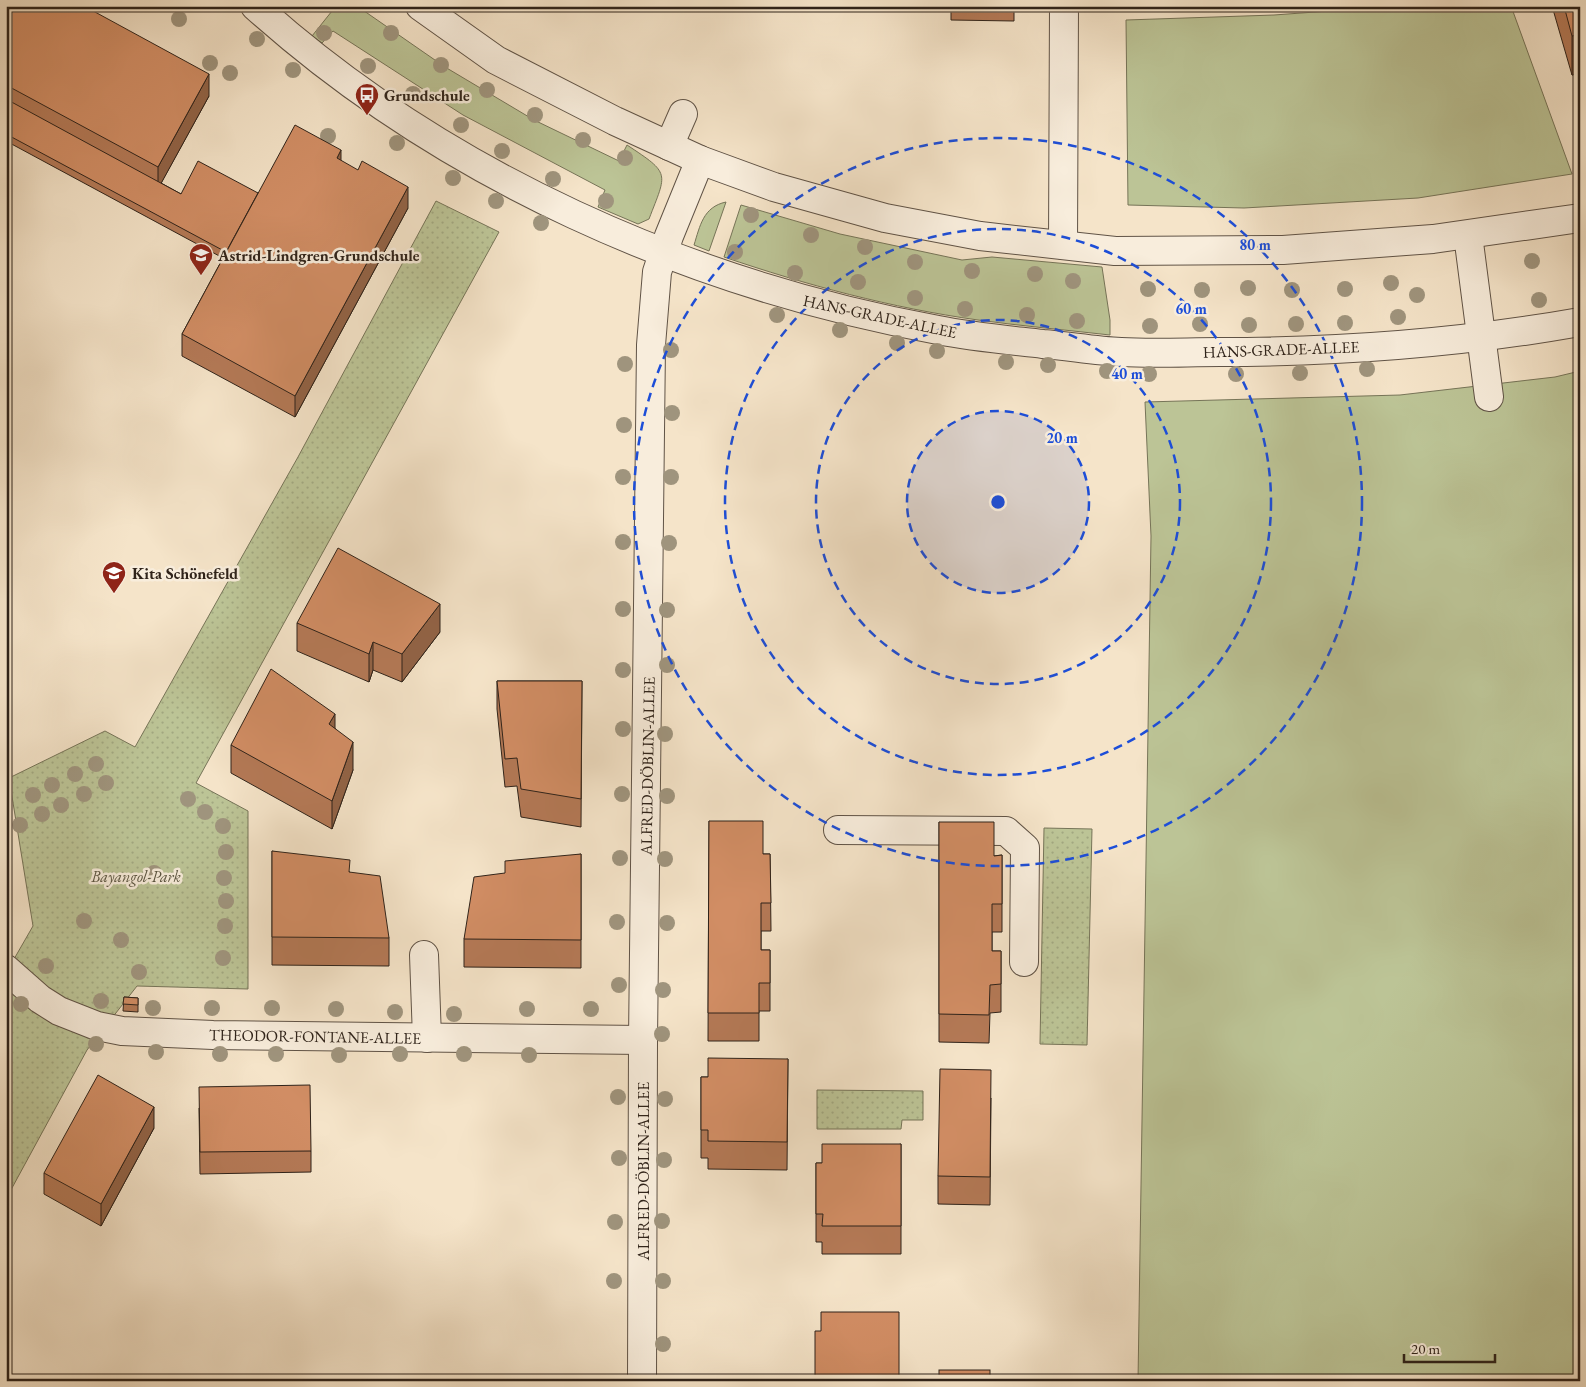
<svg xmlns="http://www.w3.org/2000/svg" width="1586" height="1387" font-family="'EB Garamond',serif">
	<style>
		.grass { fill: #bcc496; stroke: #767458 }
		.park { fill: url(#park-dots); stroke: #767458 }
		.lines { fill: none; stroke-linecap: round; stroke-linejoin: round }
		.minor-casing { stroke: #605346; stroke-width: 30 }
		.minor { stroke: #f8eddc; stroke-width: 28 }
		.tree { fill: #9f947d }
		.wall { fill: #b47956; stroke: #2f231a }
		.shaded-wall { fill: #926346; stroke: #2f231a }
		.building { fill: #d18d64; stroke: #2f231a }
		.ring { fill: none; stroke: #1d4ed8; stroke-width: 2.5; stroke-dasharray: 9 6 }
		.labels { text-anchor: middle; stroke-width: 5; stroke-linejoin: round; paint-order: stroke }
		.poi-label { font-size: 16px; font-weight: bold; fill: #2f231a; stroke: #f8eddc; text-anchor: start }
		.street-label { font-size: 16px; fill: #2f231a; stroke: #f8eddc }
		.park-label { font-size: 16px; font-style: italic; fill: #59533f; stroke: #f8eddc }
		.centre { fill: #1d4ed8; stroke: #f8eddc; stroke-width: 2.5 }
		.ring-label { font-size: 15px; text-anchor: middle; font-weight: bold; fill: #1d4ed8; stroke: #f8eddc; stroke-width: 5; stroke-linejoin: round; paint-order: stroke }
	</style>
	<defs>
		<pattern id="park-dots" width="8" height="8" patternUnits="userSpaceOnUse" patternTransform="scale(1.25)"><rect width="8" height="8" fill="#bcc496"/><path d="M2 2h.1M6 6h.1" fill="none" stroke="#a2a881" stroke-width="1.8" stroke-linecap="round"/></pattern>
	</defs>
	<rect width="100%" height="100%" fill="#f5e4c9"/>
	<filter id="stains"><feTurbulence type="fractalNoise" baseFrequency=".004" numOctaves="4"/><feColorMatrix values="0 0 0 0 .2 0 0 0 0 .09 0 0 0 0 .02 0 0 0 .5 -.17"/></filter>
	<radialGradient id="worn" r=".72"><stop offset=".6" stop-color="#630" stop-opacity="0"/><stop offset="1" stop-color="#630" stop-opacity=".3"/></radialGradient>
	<g class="grass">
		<path d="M336,6H357L445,67L534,120L619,161L627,145C671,174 667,172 649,219L638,224L598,207L605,190L463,115L333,31L322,43L312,36Z"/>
		<polygon points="1397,6 1511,6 1572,174 1418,198 1244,208 1128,205 1126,20 1274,15"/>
		<path d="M726,202L709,251L694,245C700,226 703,207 726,202Z"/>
		<path d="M741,205L840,234L962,260L992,257L1102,267L1110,320V335C1066,330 1022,326 978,320C892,308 806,285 724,257Z"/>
		<polygon points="1580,371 1580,1381 1138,1381 1151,536 1145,402 1400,395 1555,377"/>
	</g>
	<g class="park">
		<polygon points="436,201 499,232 196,783 248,811 248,989 137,986 87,1050 6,1199 6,973 33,926 9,778 105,731 135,747 298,457"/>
		<polygon points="1044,828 1092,829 1087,1045 1040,1044"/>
		<polygon points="817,1090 923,1091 923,1120 902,1120 901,1129 817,1129"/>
	</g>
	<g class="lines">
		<g class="minor-casing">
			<g id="minor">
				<path d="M255,6C444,176 689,284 938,330C973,337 1008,340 1043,344C1069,346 1095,351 1121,352C1154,354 1187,352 1220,352C1341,352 1461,343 1580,322"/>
				<polyline points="420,6 496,60 615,121 700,160 774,187 885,218 980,236 1115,251 1283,250 1433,239 1580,218"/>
				<polyline points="669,146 683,114"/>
				<polyline points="1468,235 1489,397"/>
				<polyline points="1063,245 1064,6"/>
				<polyline points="838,830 1006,831 1025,848 1024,962"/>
				<polyline points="424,955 427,1038"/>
				<polyline points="6,969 40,999 59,1011 97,1026 122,1031 213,1035 643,1040"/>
				<polyline points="642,1381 643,1040 651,345 657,272 669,236 700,160"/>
			</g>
		</g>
		<use href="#minor" class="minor"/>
	</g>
	<g class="tree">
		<circle cx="179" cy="19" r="8"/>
		<circle cx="324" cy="33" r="8"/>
		<circle cx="391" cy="33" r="8"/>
		<circle cx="257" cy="39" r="8"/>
		<circle cx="210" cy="63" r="8"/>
		<circle cx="441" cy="65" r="8"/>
		<circle cx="368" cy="66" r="8"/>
		<circle cx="293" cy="70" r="8"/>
		<circle cx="230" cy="73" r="8"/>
		<circle cx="487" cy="90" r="8"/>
		<circle cx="413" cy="94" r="8"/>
		<circle cx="535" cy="115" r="8"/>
		<circle cx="461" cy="125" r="8"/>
		<circle cx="328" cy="136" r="8"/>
		<circle cx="583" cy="140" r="8"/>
		<circle cx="397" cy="143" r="8"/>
		<circle cx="502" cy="151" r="8"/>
		<circle cx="625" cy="158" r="8"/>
		<circle cx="453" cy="178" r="8"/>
		<circle cx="553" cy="179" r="8"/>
		<circle cx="496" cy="201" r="8"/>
		<circle cx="606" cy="201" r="8"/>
		<circle cx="751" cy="215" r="8"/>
		<circle cx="541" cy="223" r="8"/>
		<circle cx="811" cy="235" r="8"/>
		<circle cx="865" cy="247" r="8"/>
		<circle cx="735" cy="252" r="8"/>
		<circle cx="1532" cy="261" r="8"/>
		<circle cx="915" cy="262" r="8"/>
		<circle cx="972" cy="271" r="8"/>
		<circle cx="795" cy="273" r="8"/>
		<circle cx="1035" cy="274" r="8"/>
		<circle cx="1073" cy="281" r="8"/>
		<circle cx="858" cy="282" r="8"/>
		<circle cx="1391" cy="283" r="8"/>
		<circle cx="1248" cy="288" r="8"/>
		<circle cx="1148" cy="289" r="8"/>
		<circle cx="1345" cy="289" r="8"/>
		<circle cx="1202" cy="290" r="8"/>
		<circle cx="1292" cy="290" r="8"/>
		<circle cx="1417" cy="295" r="8"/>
		<circle cx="915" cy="298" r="8"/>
		<circle cx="1539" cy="300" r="8"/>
		<circle cx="965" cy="309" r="8"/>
		<circle cx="777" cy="315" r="8"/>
		<circle cx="1027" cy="315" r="8"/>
		<circle cx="1398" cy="317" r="8"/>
		<circle cx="1077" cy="321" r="8"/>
		<circle cx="1345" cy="323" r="8"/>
		<circle cx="1200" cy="324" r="8"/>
		<circle cx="1296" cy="324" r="8"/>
		<circle cx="1249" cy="325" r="8"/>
		<circle cx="1150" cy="326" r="8"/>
		<circle cx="840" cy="330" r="8"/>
		<circle cx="897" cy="343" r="8"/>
		<circle cx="671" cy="350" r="8"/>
		<circle cx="937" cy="351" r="8"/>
		<circle cx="1006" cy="362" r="8"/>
		<circle cx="625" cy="364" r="8"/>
		<circle cx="1048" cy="365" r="8"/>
		<circle cx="1367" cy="369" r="8"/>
		<circle cx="1107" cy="371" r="8"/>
		<circle cx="1300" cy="373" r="8"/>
		<circle cx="1149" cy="374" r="8"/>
		<circle cx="1236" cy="374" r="8"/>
		<circle cx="672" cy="413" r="8"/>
		<circle cx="624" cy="425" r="8"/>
		<circle cx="623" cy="477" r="8"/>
		<circle cx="671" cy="477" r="8"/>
		<circle cx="623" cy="542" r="8"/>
		<circle cx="669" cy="543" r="8"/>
		<circle cx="623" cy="609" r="8"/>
		<circle cx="667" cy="610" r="8"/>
		<circle cx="667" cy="665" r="8"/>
		<circle cx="623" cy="670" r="8"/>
		<circle cx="623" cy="729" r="8"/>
		<circle cx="665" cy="734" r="8"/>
		<circle cx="96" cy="764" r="8"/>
		<circle cx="75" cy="774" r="8"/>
		<circle cx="106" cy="783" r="8"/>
		<circle cx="52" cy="785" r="8"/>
		<circle cx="84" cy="794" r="8"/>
		<circle cx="622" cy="794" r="8"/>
		<circle cx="33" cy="795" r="8"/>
		<circle cx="667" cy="796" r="8"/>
		<circle cx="188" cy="799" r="8"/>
		<circle cx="61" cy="805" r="8"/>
		<circle cx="205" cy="812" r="8"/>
		<circle cx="42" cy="814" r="8"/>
		<circle cx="20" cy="825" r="8"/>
		<circle cx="223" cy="826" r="8"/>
		<circle cx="226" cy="852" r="8"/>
		<circle cx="620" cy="858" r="8"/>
		<circle cx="665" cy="859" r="8"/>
		<circle cx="154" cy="873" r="8"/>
		<circle cx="224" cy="878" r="8"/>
		<circle cx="226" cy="901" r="8"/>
		<circle cx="84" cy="921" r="8"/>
		<circle cx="617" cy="922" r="8"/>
		<circle cx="667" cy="923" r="8"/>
		<circle cx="225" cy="926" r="8"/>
		<circle cx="121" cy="940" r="8"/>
		<circle cx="223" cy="958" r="8"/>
		<circle cx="46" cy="966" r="8"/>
		<circle cx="139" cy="972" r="8"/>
		<circle cx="619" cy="985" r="8"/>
		<circle cx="663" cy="990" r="8"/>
		<circle cx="101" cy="1001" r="8"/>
		<circle cx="21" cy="1004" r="8"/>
		<circle cx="153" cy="1008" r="8"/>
		<circle cx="212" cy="1008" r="8"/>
		<circle cx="272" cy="1008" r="8"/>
		<circle cx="336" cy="1009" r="8"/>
		<circle cx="527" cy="1009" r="8"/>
		<circle cx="591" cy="1009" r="8"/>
		<circle cx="395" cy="1012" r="8"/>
		<circle cx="454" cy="1014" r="8"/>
		<circle cx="662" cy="1034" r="8"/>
		<circle cx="96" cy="1044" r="8"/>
		<circle cx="156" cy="1052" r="8"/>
		<circle cx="220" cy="1054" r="8"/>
		<circle cx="276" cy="1054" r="8"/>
		<circle cx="400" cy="1054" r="8"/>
		<circle cx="464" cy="1054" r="8"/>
		<circle cx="339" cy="1055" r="8"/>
		<circle cx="529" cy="1055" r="8"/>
		<circle cx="618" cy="1097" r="8"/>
		<circle cx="665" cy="1099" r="8"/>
		<circle cx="619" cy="1158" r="8"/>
		<circle cx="664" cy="1160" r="8"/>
		<circle cx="662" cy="1221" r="8"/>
		<circle cx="615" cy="1222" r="8"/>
		<circle cx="614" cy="1281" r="8"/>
		<circle cx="663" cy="1281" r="8"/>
		<circle cx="663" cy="1344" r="8"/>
	</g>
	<g class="wall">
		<polygon points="951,6 1014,6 1014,21 951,20"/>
		<polygon points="1552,6 1580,6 1580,73 1572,75"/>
		<polygon points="6,19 209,96 161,183 181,194 258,193 341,161 408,208 295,417 182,356 182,334 223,258 6,141"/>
		<polygon points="297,623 440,632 402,682 373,670 369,682 297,651"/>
		<polygon points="497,681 582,681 581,827 521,817 517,786 505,787 497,709"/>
		<polygon points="335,728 353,770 332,829 231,773 231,745"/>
		<polygon points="709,821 763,854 770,854 771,931 761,931 761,950 770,950 770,1011 759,1011 759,1041 708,1041"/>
		<polygon points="939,822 994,856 1002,855 1002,932 992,932 992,951 1001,951 1001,1012 990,1013 989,1043 939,1042"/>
		<polygon points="272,851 350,872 389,938 389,966 272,965"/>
		<polygon points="581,854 581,968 464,967 464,939 505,873"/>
		<polygon points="124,997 138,998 138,1012 123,1011"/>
		<polygon points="788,1059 787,1170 708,1169 708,1158 701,1158 701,1077 708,1077"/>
		<polygon points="991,1098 990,1205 938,1204 938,1176"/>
		<polygon points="199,1108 311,1151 311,1172 200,1174"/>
		<polygon points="154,1128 101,1226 44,1194 44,1173"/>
		<polygon points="901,1144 901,1254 822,1254 822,1242 816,1242 816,1163 822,1163"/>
	</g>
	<g class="shaded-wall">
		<polygon points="1580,34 1580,73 1572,75 1572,36"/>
		<polygon points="209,74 209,96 158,189 158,167"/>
		<polygon points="341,150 341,172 337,158"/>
		<polygon points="408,187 408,208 295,417 295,396"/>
		<polygon points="7,306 7,328 6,328 6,307"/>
		<polygon points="440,604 440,632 402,682 402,654"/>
		<polygon points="373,642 373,670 369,682 369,654"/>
		<polygon points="335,714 335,742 329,724"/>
		<polygon points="353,742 353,770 332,829 332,801"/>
		<polygon points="154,1107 154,1128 101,1226 101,1204"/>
	</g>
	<g class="building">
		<polygon points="13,6 84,6 209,74 158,167 6,85 6,19"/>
		<polygon points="1564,6 1580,6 1580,34 1572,36"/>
		<polygon points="6,99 181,194 198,161 258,193 226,252 6,134"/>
		<polygon points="295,125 341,150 337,158 358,170 362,161 408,187 295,396 182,334"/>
		<polygon points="338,548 440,604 402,654 373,642 369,654 297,623"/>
		<polygon points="271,669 335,714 329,724 353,742 332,801 231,745"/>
		<polygon points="497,681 582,681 581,799 521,789 517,758 505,759"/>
		<polygon points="709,821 763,821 763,854 770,854 771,903 761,903 761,950 770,950 770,983 759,983 759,1013 708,1013"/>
		<polygon points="939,822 994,822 994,856 1002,855 1002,904 992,904 992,951 1001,951 1001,984 990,985 989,1015 939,1014"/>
		<polygon points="272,851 350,860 349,872 380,876 389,938 272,937"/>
		<polygon points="581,854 581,940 464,939 474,877 505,873 505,861"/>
		<polygon points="124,997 138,998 138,1005 123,1004"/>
		<polygon points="708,1058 788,1059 787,1142 708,1141 708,1130 701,1130 701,1077 708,1077"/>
		<polygon points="940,1069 991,1070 990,1177 938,1176"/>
		<polygon points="98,1075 154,1107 101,1204 44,1173"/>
		<polygon points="310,1085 311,1151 200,1152 199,1087"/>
		<polygon points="822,1144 901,1144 901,1226 822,1226 823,1214 816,1214 816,1163 822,1163"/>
		<polygon points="821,1312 899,1312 899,1381 815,1381 815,1331 821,1331"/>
		<rect x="939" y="1370" width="51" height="11"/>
	</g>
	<circle cx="998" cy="502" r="91" fill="#1d4ed8" fill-opacity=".12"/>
	<g class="ring">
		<circle cx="998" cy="502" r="91"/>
		<circle cx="998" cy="502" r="182"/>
		<circle cx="998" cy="502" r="273"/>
		<circle cx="998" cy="502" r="364"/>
	</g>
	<defs>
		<g id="bus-pin" transform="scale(1.25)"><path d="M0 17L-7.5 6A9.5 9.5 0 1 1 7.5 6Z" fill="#8f2418" stroke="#f8eddc"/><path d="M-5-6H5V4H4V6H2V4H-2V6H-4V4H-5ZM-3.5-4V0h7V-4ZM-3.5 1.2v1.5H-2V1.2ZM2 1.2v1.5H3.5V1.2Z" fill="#fff"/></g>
		<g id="school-pin" transform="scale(1.25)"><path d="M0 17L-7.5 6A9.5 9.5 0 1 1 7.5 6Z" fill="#8f2418" stroke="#f8eddc"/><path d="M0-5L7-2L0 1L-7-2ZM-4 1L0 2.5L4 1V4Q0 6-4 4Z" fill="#fff"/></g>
	</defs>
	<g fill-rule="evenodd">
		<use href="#bus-pin" x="367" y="95"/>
		<use href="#school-pin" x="201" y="255"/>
		<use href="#school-pin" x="114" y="573"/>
	</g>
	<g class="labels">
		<g class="poi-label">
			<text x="384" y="101">Grundschule</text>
			<text x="218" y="261">Astrid-Lindgren-Grundschule</text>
			<text x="132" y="579">Kita Schönefeld</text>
		</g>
		<g class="street-label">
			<text transform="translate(880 316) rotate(12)" y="6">HANS-GRADE-ALLEE</text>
			<text transform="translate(1281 349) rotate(-2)" y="6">HANS-GRADE-ALLEE</text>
			<text transform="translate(647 766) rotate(-89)" y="6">ALFRED-DÖBLIN-ALLEE</text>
			<text transform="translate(315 1036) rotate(1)" y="6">THEODOR-FONTANE-ALLEE</text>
			<text transform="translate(643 1171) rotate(-90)" y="6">ALFRED-DÖBLIN-ALLEE</text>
		</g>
		<g class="park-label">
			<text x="136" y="882">Bayangol-Park</text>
		</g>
	</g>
	<circle cx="998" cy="502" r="8" class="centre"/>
	<g class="ring-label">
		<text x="1255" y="250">80 m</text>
		<text x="1191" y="314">60 m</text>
		<text x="1127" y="379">40 m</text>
		<text x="1062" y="443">20 m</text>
	</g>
	<rect width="1586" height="1387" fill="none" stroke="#f5e4c9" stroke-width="25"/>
	<rect x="8" y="8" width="1571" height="1372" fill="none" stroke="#2f231a" stroke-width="2.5"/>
	<rect x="12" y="12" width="1561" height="1362" fill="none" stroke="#2f231a"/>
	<path d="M1404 1354v8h91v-8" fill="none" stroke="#2f231a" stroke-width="2.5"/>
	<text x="1411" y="1354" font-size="15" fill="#2f231a" stroke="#f8eddc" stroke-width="4" paint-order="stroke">20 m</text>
	<rect width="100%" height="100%" filter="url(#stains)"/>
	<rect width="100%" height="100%" fill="url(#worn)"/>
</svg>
